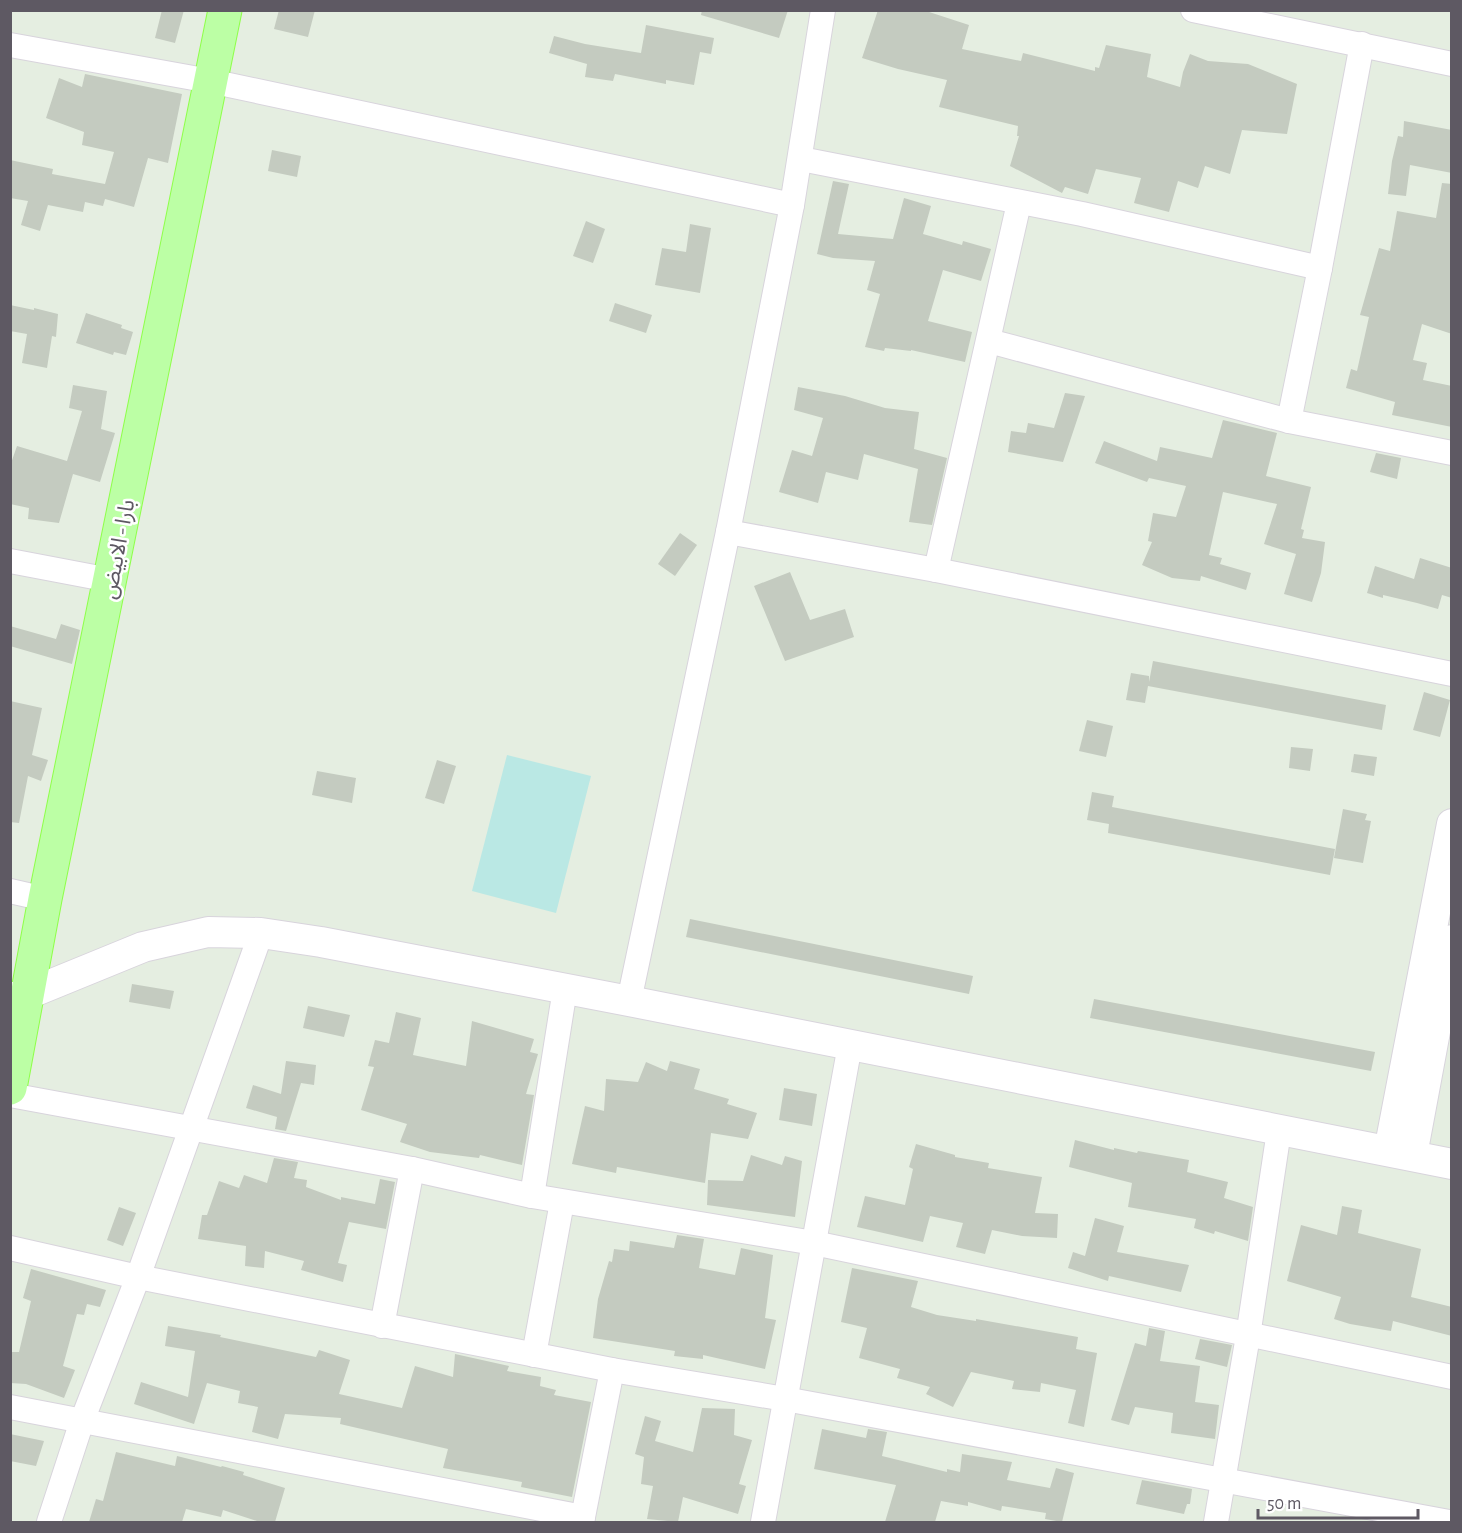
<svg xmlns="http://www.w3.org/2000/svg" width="1462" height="1533" font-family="'Alegreya Sans','Noto Sans Arabic',sans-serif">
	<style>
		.green { fill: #bae8e4 }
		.building { fill: #c4cbc0 }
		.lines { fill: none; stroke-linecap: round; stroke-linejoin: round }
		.minor-casing { stroke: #d8d4dc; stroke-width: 26 }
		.tertiary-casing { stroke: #d8d4dc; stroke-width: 32 }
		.primary-casing { stroke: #8eff49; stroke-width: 35 }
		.minor { stroke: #fff; stroke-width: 24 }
		.tertiary { stroke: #fff; stroke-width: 30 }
		.primary { stroke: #bcffa5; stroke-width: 33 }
		.labels { text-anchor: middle; stroke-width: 5; stroke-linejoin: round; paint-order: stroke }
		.street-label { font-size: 22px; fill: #5e5963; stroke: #fff }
	</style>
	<rect width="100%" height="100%" fill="#e5eee1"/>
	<polygon class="green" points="507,755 591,776 556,913 472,891"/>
	<g class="building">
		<polygon points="162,10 184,10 175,43 155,38"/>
		<polygon points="279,10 315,10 308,37 274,29"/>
		<polygon points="702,10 788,10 779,38 701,15"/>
		<polygon points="878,10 923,10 969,25 962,49 1021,61 1023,53 1095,71 1095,67 1099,68 1106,45 1151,54 1147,77 1180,87 1183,72 1190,54 1208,61 1248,64 1297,84 1287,134 1242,130 1230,174 1205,166 1198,188 1178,181 1169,212 1134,203 1141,178 1096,169 1088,194 1065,187 1062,193 1010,166 1019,136 1017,136 1018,126 939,107 947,80 898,69 862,58"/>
		<polygon points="646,25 714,38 711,54 700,52 694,85 666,80 666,84 615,74 613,81 585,77 587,64 549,53 554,36 585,44 641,53"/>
		<polygon points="85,74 182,94 168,163 148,158 134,207 105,199 103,206 85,202 83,212 48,205 40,231 21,225 28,201 10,198 10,160 53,169 52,174 105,184 114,152 82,145 84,132 46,118 59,78 82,87"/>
		<polygon points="1404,121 1452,130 1452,173 1410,165 1406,196 1388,194 1392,161 1398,136 1403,137"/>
		<polygon points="272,150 301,156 297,177 268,171"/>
		<polygon points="833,181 849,184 838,234 893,239 904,198 931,206 923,234 962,245 963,241 991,249 981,281 943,270 928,321 972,332 965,362 911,350 911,351 885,348 884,351 865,347 880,294 867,290 875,261 833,258 817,254"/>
		<polygon points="1442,183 1452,184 1452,334 1422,324 1413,360 1427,363 1423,380 1452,386 1452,427 1392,415 1395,402 1346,388 1351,369 1357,371 1369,317 1360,315 1379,248 1390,251 1397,211 1436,218"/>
		<polygon points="586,221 605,229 593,263 573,256"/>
		<polygon points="690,224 711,228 700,293 655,285 662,248 686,252"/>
		<polygon points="615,303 652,315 646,333 609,321"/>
		<polygon points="10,305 34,310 34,308 58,314 56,337 52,336 47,368 22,363 27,334 10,331"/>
		<polygon points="86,313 122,325 121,328 133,332 126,355 114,352 113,355 76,343"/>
		<polygon points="73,385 107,391 101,429 115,433 100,482 73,474 59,523 28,519 29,508 10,504 10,466 17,446 67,461 82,411 69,408"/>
		<polygon points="798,387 845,396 885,408 919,412 914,449 947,458 932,525 909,522 918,469 864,454 858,480 826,472 818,503 779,492 792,450 812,456 823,418 794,410"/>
		<polygon points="1065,393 1085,396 1063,462 1008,452 1011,431 1026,433 1028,423 1054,428"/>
		<polygon points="1223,420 1277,433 1266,476 1311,487 1301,529 1304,530 1302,538 1325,542 1321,573 1312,602 1284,594 1296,554 1264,544 1277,504 1223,492 1209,555 1222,558 1220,564 1251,573 1246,590 1201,576 1200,581 1172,578 1142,565 1152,542 1148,541 1153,513 1176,517 1186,486 1149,478 1147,482 1095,463 1104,441 1157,461 1160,447 1212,458"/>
		<polygon points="1376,453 1401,458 1397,479 1370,472"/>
		<polygon points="680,533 697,545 675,576 658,564"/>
		<polygon points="1420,558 1452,568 1452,598 1442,595 1438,609 1417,603 1383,595 1383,598 1367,593 1375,566 1414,579"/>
		<polygon points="790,572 810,620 845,609 854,637 785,661 754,586"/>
		<polygon points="61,624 80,630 72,664 10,646 10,626 56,639"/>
		<polygon points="1153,661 1386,705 1382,730 1148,686 1145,703 1126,700 1131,673 1149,676 1149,682"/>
		<polygon points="1424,692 1450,700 1440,737 1413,730"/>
		<polygon points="10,701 42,708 32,755 48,760 41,781 28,776 19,823 10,822"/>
		<polygon points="1087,720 1113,726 1106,757 1079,751"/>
		<polygon points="1291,747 1313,749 1310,771 1289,768"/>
		<polygon points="1354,754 1377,757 1374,776 1351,772"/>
		<polygon points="437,760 456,766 444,804 425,798"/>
		<polygon points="317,771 356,778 352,803 312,795"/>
		<polygon points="1092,792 1114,796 1112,807 1335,849 1330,875 1108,833 1109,824 1087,820"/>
		<polygon points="1343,809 1367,814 1365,820 1371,821 1363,863 1334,858"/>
		<polygon points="690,919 973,976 969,994 686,937"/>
		<polygon points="132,984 174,991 170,1009 129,1002"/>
		<polygon points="1094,999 1375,1052 1371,1071 1090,1018"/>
		<polygon points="308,1006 350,1015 344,1037 303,1028"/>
		<polygon points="396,1012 421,1018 413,1055 466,1066 472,1021 534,1039 530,1052 538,1054 526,1094 534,1095 522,1165 480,1155 479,1158 430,1152 400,1142 407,1124 361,1110 374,1067 368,1066 375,1040 389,1043"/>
		<polygon points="286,1061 316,1065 314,1085 301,1083 286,1131 275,1129 277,1117 246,1108 253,1085 281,1094"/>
		<polygon points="670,1061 700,1069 694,1089 729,1099 727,1104 757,1113 748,1139 711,1133 705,1183 617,1167 616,1173 572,1164 585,1106 604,1111 606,1079 638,1082 646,1062 667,1071"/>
		<polygon points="784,1088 817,1094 812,1126 779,1120"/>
		<polygon points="1075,1140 1114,1150 1114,1148 1137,1153 1138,1151 1189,1160 1187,1172 1228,1182 1224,1198 1253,1207 1248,1241 1215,1231 1214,1234 1194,1228 1196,1219 1128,1207 1132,1183 1069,1167"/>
		<polygon points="916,1144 955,1155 955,1157 989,1163 988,1168 1042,1177 1035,1213 1058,1214 1057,1238 1022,1236 992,1230 985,1254 956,1247 963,1223 930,1216 923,1242 857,1227 865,1196 905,1205 913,1169 909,1167"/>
		<polygon points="751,1155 782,1165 785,1156 802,1161 795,1217 707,1205 708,1180 743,1181"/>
		<polygon points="274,1158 298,1162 294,1178 307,1180 306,1187 341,1200 341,1197 375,1204 380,1179 395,1182 386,1229 349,1222 338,1263 347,1265 343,1282 301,1270 304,1261 265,1251 264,1268 245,1266 246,1246 198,1239 202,1215 207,1215 219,1181 239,1188 244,1175 267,1183"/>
		<polygon points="1342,1206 1362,1210 1358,1233 1421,1249 1411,1297 1452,1307 1452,1336 1393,1321 1391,1331 1350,1324 1334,1319 1341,1297 1287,1281 1301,1225 1337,1235"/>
		<polygon points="119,1207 136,1213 123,1246 107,1240"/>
		<polygon points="1095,1218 1124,1226 1117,1252 1189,1265 1181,1292 1109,1276 1108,1281 1068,1268 1073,1252 1085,1256"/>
		<polygon points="677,1235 704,1239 699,1268 735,1275 741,1248 773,1255 765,1318 776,1320 765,1369 703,1355 703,1359 674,1356 675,1351 593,1338 598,1299 609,1261 612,1262 614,1249 629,1251 630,1241 674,1248"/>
		<polygon points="852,1268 918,1281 911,1307 937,1315 976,1321 976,1319 1078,1337 1076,1349 1097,1353 1084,1427 1068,1423 1076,1390 1041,1383 1040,1392 1012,1389 1014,1381 971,1372 953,1407 926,1394 930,1387 897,1378 900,1369 859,1358 867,1328 841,1322"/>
		<polygon points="31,1269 106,1290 100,1307 87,1304 84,1315 77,1314 63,1366 75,1370 64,1398 26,1384 10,1383 10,1352 19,1352 31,1301 23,1298"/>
		<polygon points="168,1326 221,1335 220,1337 316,1357 319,1350 350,1360 339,1394 402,1408 415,1366 453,1377 455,1354 509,1366 507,1371 541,1377 540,1386 556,1390 554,1395 591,1402 572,1497 521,1487 522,1482 443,1468 448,1449 340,1424 341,1418 285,1414 278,1439 252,1432 258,1407 238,1403 240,1391 207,1383 194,1424 134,1404 141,1382 188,1397 195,1351 165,1346"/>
		<polygon points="1149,1328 1165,1331 1160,1361 1200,1366 1195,1402 1219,1405 1215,1439 1171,1433 1173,1413 1135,1407 1129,1425 1111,1420 1135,1343 1146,1346"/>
		<polygon points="1200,1339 1232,1345 1227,1367 1195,1359"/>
		<polygon points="702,1408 735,1409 734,1435 752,1440 739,1484 746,1486 738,1514 683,1497 678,1522 647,1519 653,1486 641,1484 644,1457 635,1454 645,1416 661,1421 655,1441 693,1452"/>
		<polygon points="822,1429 866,1438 868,1429 887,1432 882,1456 947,1472 947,1469 960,1472 962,1454 1012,1462 1007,1480 1050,1488 1056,1468 1074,1473 1062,1522 1045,1519 1046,1513 1002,1506 1001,1511 968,1502 968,1506 941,1501 935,1522 885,1522 896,1485 814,1469"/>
		<polygon points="10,1434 44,1441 36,1466 10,1461"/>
		<polygon points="116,1452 175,1466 177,1456 221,1467 222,1466 244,1472 243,1475 285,1488 275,1522 260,1522 223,1510 221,1517 186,1509 182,1522 89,1522 96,1499 103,1501"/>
		<polygon points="1142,1480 1192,1489 1190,1504 1187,1504 1184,1514 1136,1504"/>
	</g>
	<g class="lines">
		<g class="minor-casing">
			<g id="minor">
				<polyline points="1193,10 1452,64"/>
				<polyline points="10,45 210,81 792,205"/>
				<polyline points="801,159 1082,214 1320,268"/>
				<polyline points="989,341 1289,421 1452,453"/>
				<polyline points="1289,421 1320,268 1362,44"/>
				<polyline points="728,532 936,570 1452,674"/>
				<polyline points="10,561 110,580"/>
				<polyline points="936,570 1019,203"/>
				<polyline points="10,891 45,899"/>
				<polyline points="629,1001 728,532 792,205 823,10"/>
				<polyline points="10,1095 412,1169 532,1196 814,1243 1452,1377"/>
				<polyline points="532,1196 565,989"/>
				<polyline points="10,1248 138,1277 612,1370 785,1399 1449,1522"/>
				<polyline points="382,1326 412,1169"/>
				<polyline points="534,1355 562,1202"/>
				<polyline points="10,1407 583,1517"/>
				<polyline points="49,1522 82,1421 138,1277 261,933"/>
				<polyline points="582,1522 612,1370"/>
				<polyline points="763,1522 850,1045"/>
				<polyline points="1216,1522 1248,1336 1279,1131"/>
			</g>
		</g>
		<g class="tertiary-casing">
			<g id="tertiary">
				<polyline points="10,998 28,994 143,947 208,932 261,933 321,942 629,1001 1452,1164"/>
				<polyline points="1389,1151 1452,824"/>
				<polyline points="1412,1155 1452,940"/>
			</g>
		</g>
		<g class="primary-casing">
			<polyline id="primary" points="10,1088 45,899 225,10"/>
		</g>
		<use href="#minor" class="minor"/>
		<use href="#tertiary" class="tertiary"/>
		<use href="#primary" class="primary"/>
	</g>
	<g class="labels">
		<g class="street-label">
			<text transform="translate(117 549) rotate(-79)" y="8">بارا - الابيض</text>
		</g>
	</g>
	<rect width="1462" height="1533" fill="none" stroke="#5e5963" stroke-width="24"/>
	<path d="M1258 1509v9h160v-9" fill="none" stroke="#5e5963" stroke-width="3"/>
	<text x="1267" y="1509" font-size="18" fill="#5e5963" stroke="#ffffff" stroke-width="4.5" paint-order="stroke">50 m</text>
</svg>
